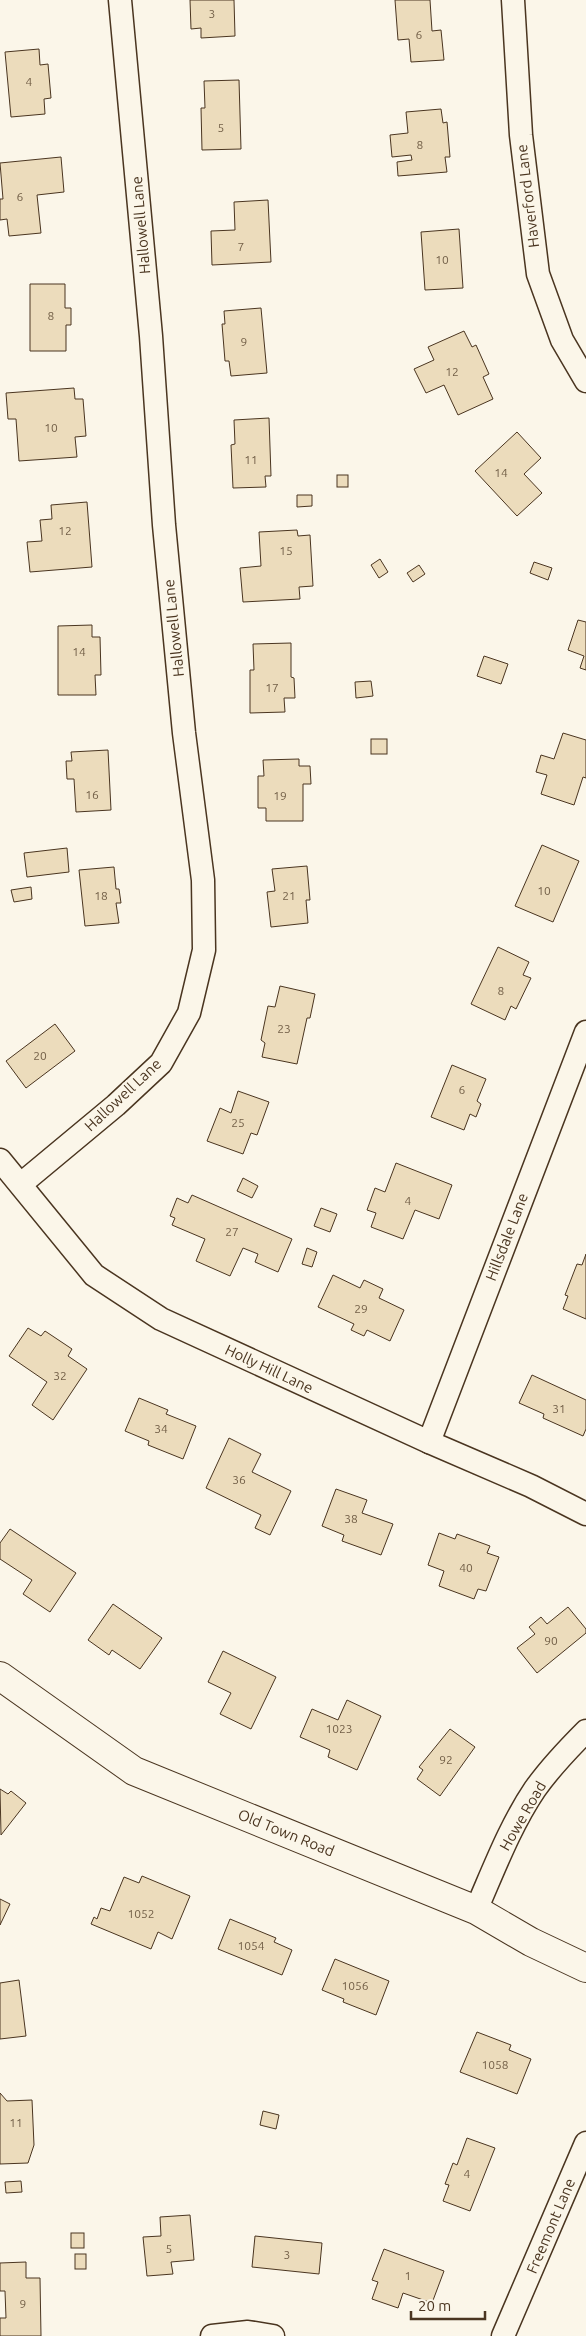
<svg xmlns="http://www.w3.org/2000/svg" width="586" height="2336" font-family="Ubuntu,sans-serif">
	<style>
		.building { fill: #ecdcbc; stroke: #4a3520 }
		.lines { fill: none; stroke-linecap: round; stroke-linejoin: round }
		.minor-casing { stroke: #4a3520; stroke-width: 25 }
		.secondary-casing { stroke: #4a3520; stroke-width: 30 }
		.minor { stroke: #fbf6e9; stroke-width: 22 }
		.secondary { stroke: #fbf6e9; stroke-width: 28 }
		.labels { text-anchor: middle; stroke-width: 4; stroke-linejoin: round; paint-order: stroke }
		.number-label { font-size: 12px; fill: #725f47 }
		.street-label { font-size: 15px; fill: #4a3520; stroke: #fbf6e9 }
	</style>
	<rect width="100%" height="100%" fill="#fbf6e9"/>
	<g class="building">
		<polygon points="190,0 234,0 235,36 201,38 201,28 191,29"/>
		<polygon points="395,0 430,0 432,31 441,30 444,60 411,62 409,39 398,40"/>
		<polygon points="39,49 40,65 48,64 51,98 44,99 45,114 11,117 5,52"/>
		<polygon points="239,80 241,149 202,150 201,108 205,108 204,81"/>
		<polygon points="441,109 443,123 447,122 450,157 445,157 447,172 398,176 397,162 412,160 411,155 392,157 390,135 408,133 406,112"/>
		<polygon points="61,157 64,192 37,195 41,233 9,236 7,219 0,220 0,199 3,199 0,163"/>
		<polygon points="268,200 271,262 212,265 211,231 235,230 234,202"/>
		<polygon points="459,229 463,288 425,290 421,232"/>
		<polygon points="30,284 65,284 65,308 71,308 71,325 66,325 66,351 30,351"/>
		<polygon points="261,308 267,373 231,376 229,361 225,361 222,324 225,324 224,311"/>
		<polygon points="464,331 472,347 476,345 489,374 483,377 493,399 458,415 444,385 426,393 414,369 434,360 428,347"/>
		<polygon points="74,388 75,399 83,399 86,436 75,437 77,457 19,461 16,419 8,419 6,393"/>
		<polygon points="269,418 271,476 265,476 266,487 233,488 231,445 235,444 234,420"/>
		<polygon points="517,432 541,458 524,474 542,493 517,516 475,471"/>
		<rect x="337" y="475" width="11" height="12"/>
		<polygon points="297,495 312,495 312,506 297,507"/>
		<polygon points="87,502 92,567 30,572 27,542 42,541 40,520 52,519 51,505"/>
		<polygon points="297,530 298,536 310,535 313,586 299,587 300,599 243,602 240,568 261,566 259,532"/>
		<polygon points="380,559 388,572 379,578 371,565"/>
		<polygon points="534,562 552,568 548,580 530,573"/>
		<polygon points="419,565 425,574 413,582 407,573"/>
		<polygon points="578,620 586,622 586,670 580,668 584,656 568,650"/>
		<polygon points="92,625 92,637 100,637 101,675 95,675 96,695 58,695 58,626"/>
		<polygon points="291,643 291,677 294,678 295,698 284,698 285,712 250,713 250,670 254,670 253,644"/>
		<polygon points="484,656 508,664 501,684 477,676"/>
		<polygon points="371,681 373,696 356,698 355,682"/>
		<polygon points="563,733 586,740 586,778 583,777 574,805 541,794 547,775 536,772 541,755 554,759"/>
		<rect x="371" y="739" width="16" height="15"/>
		<polygon points="108,750 111,810 76,812 74,779 67,779 66,761 72,761 71,752"/>
		<polygon points="299,759 299,766 310,766 311,784 303,784 303,821 266,821 266,808 258,808 258,776 264,776 263,760"/>
		<polygon points="542,845 579,861 553,922 515,906"/>
		<polygon points="67,848 69,872 27,877 24,853"/>
		<polygon points="307,866 310,900 306,900 308,923 271,927 267,892 275,891 272,869"/>
		<polygon points="114,867 116,889 119,889 121,903 116,903 119,923 85,926 79,870"/>
		<polygon points="31,887 32,899 14,902 11,890"/>
		<polygon points="498,947 529,962 523,975 531,978 516,1009 511,1006 505,1020 471,1004"/>
		<polygon points="280,986 315,994 310,1018 307,1018 297,1064 262,1057 265,1043 261,1040 268,1006 275,1007"/>
		<polygon points="55,1024 75,1051 26,1088 6,1061"/>
		<polygon points="452,1065 486,1079 477,1101 481,1104 476,1117 470,1114 464,1130 431,1117"/>
		<polygon points="238,1091 269,1102 257,1135 251,1133 243,1154 207,1141 220,1108 231,1113"/>
		<polygon points="396,1163 452,1185 439,1219 415,1210 403,1239 371,1227 376,1213 367,1210 375,1188 385,1192"/>
		<polygon points="243,1178 258,1186 252,1198 237,1191"/>
		<polygon points="192,1195 292,1239 278,1272 255,1262 258,1254 243,1248 230,1276 196,1261 205,1239 172,1225 175,1218 170,1216 177,1198 188,1203"/>
		<polygon points="321,1208 337,1214 330,1232 314,1226"/>
		<polygon points="307,1248 317,1252 312,1267 302,1264"/>
		<polygon points="586,1254 586,1319 563,1309 568,1296 565,1295 577,1264 582,1265"/>
		<polygon points="333,1275 360,1288 364,1280 383,1289 379,1298 404,1310 390,1341 367,1330 364,1336 351,1330 354,1324 318,1307"/>
		<polygon points="28,1328 41,1336 45,1331 72,1349 68,1356 87,1369 53,1420 32,1405 47,1382 9,1356"/>
		<polygon points="532,1375 586,1400 586,1429 583,1436 543,1418 544,1414 519,1403"/>
		<polygon points="139,1398 168,1410 166,1414 196,1426 183,1459 148,1445 149,1441 125,1431"/>
		<polygon points="229,1438 261,1454 252,1472 291,1491 270,1535 255,1528 261,1515 206,1488"/>
		<polygon points="336,1489 367,1500 362,1513 393,1524 381,1555 342,1541 344,1535 322,1526"/>
		<polygon points="10,1529 76,1573 50,1612 23,1594 32,1580 0,1559 0,1543"/>
		<polygon points="439,1533 455,1539 457,1534 490,1546 487,1553 499,1557 486,1591 478,1589 474,1599 439,1586 444,1571 428,1565"/>
		<polygon points="113,1604 162,1638 140,1669 112,1650 109,1655 88,1640"/>
		<polygon points="568,1607 586,1629 586,1633 537,1673 517,1648 535,1634 529,1627 541,1617 547,1624"/>
		<polygon points="223,1651 276,1677 251,1729 220,1714 231,1693 208,1682"/>
		<polygon points="347,1700 381,1716 357,1770 328,1757 330,1750 300,1737 312,1709 338,1720"/>
		<polygon points="450,1729 475,1747 440,1796 417,1779 423,1770 419,1767"/>
		<polygon points="0,1789 8,1794 11,1791 26,1803 1,1835"/>
		<polygon points="142,1876 190,1896 172,1939 158,1932 151,1949 91,1924 94,1917 97,1919 101,1908 110,1911 124,1877 139,1883"/>
		<polygon points="0,1899 10,1904 0,1925"/>
		<polygon points="230,1919 276,1938 274,1942 292,1950 282,1975 218,1949"/>
		<polygon points="335,1959 389,1981 376,2015 343,2002 344,1999 322,1990"/>
		<polygon points="19,1980 26,2036 0,2039 0,1983"/>
		<polygon points="477,2032 511,2045 509,2050 531,2059 517,2094 460,2072"/>
		<polygon points="0,2093 7,2101 32,2100 34,2145 28,2163 0,2164"/>
		<polygon points="263,2111 279,2115 276,2129 260,2125"/>
		<polygon points="467,2138 495,2148 470,2211 443,2201 449,2185 445,2184 453,2163 457,2165"/>
		<polygon points="21,2181 22,2192 6,2193 5,2182"/>
		<polygon points="190,2215 194,2260 171,2262 173,2274 147,2276 143,2237 161,2236 160,2217"/>
		<rect x="71" y="2233" width="13" height="15"/>
		<polygon points="255,2236 322,2243 319,2274 252,2267"/>
		<polygon points="384,2249 444,2271 432,2303 403,2293 398,2308 372,2299 378,2282 372,2280"/>
		<rect x="75" y="2254" width="11" height="15"/>
		<polygon points="26,2262 26,2278 40,2278 41,2336 0,2336 0,2318 6,2318 5,2291 0,2291 0,2263"/>
	</g>
	<g class="lines">
		<g class="minor-casing">
			<g id="minor">
				<polyline points="513,0 521,135 538,274 562,340 586,381"/>
				<polyline points="0,1160 94,1275 161,1319 429,1442 531,1486 586,1514"/>
				<polyline points="21,1184 116,1105 161,1063 189,1013 204,950 203,880 184,733 164,525 151,336 120,0"/>
				<polyline points="429,1442 586,1032"/>
				<path d="M476,1910C494,1869 510,1826 535,1789C550,1768 568,1749 586,1731"/>
				<polyline points="212,2336 248,2332 273,2336"/>
				<polyline points="503,2336 586,2143"/>
			</g>
		</g>
		<g class="secondary-casing">
			<polyline id="secondary" points="0,1676 134,1771 476,1910 531,1942 586,1968"/>
		</g>
		<use href="#minor" class="minor"/>
		<use href="#secondary" class="secondary"/>
	</g>
	<g class="labels">
		<g class="number-label">
			<text x="212" y="18">3</text>
			<text x="419" y="39">6</text>
			<text x="29" y="86">4</text>
			<text x="221" y="132">5</text>
			<text x="420" y="149">8</text>
			<text x="20" y="201">6</text>
			<text x="241" y="251">7</text>
			<text x="442" y="264">10</text>
			<text x="51" y="320">8</text>
			<text x="244" y="346">9</text>
			<text x="452" y="376">12</text>
			<text x="51" y="432">10</text>
			<text x="251" y="464">11</text>
			<text x="501" y="477">14</text>
			<text x="65" y="535">12</text>
			<text x="286" y="555">15</text>
			<text x="79" y="656">14</text>
			<text x="272" y="692">17</text>
			<text x="92" y="799">16</text>
			<text x="280" y="800">19</text>
			<text x="544" y="895">10</text>
			<text x="101" y="900">18</text>
			<text x="289" y="900">21</text>
			<text x="501" y="995">8</text>
			<text x="284" y="1033">23</text>
			<text x="40" y="1060">20</text>
			<text x="462" y="1094">6</text>
			<text x="238" y="1127">25</text>
			<text x="408" y="1205">4</text>
			<text x="232" y="1236">27</text>
			<text x="361" y="1313">29</text>
			<text x="60" y="1380">32</text>
			<text x="559" y="1413">31</text>
			<text x="161" y="1433">34</text>
			<text x="239" y="1484">36</text>
			<text x="351" y="1523">38</text>
			<text x="466" y="1572">40</text>
			<text x="551" y="1645">90</text>
			<text x="339" y="1733">1023</text>
			<text x="446" y="1764">92</text>
			<text x="141" y="1918">1052</text>
			<text x="251" y="1950">1054</text>
			<text x="355" y="1990">1056</text>
			<text x="495" y="2069">1058</text>
			<text x="16" y="2127">11</text>
			<text x="467" y="2178">4</text>
			<text x="169" y="2253">5</text>
			<text x="287" y="2259">3</text>
			<text x="408" y="2280">1</text>
			<text x="23" y="2308">9</text>
		</g>
		<g class="street-label">
			<text transform="translate(528 196) rotate(-97)" y="5">Haverford Lane</text>
			<text transform="translate(141 225) rotate(-95)" y="5">Hallowell Lane</text>
			<text transform="translate(174 628) rotate(-96)" y="5">Hallowell Lane</text>
			<text transform="translate(123 1095) rotate(-43)" y="5">Hallowell Lane</text>
			<text transform="translate(507 1237) rotate(-69)" y="5">Hillsdale Lane</text>
			<text transform="translate(269 1369) rotate(25)" y="5">Holly Hill Lane</text>
			<text transform="translate(523 1816) rotate(-60)" y="5">Howe Road</text>
			<text transform="translate(286 1833) rotate(22)" y="5">Old Town Road</text>
			<text transform="translate(551 2226) rotate(-67)" y="5">Freemont Lane</text>
		</g>
	</g>
	<path d="M411 2311v8h74v-8" fill="none" stroke="#4a3520" stroke-width="2.5"/>
	<text x="418" y="2311" font-size="15" fill="#4a3520" stroke="#fbf6e9" stroke-width="4" paint-order="stroke">20 m</text>
</svg>
